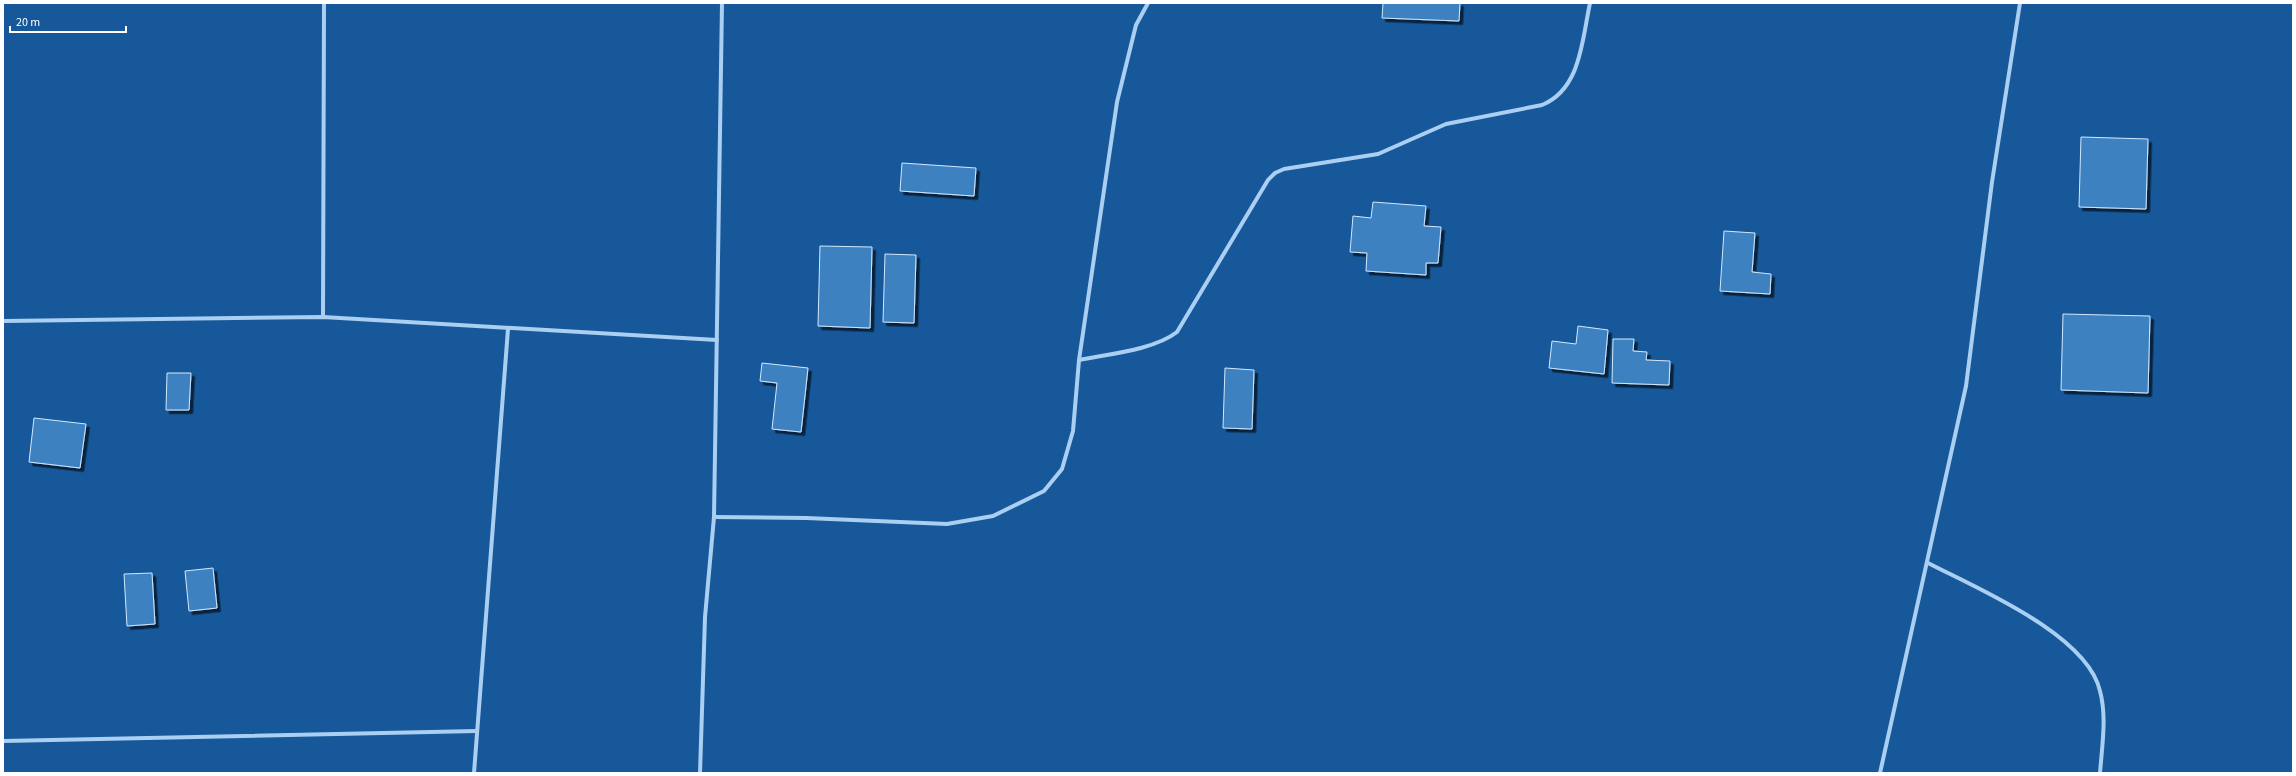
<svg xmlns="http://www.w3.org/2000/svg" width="2296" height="776" font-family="'Source Sans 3',sans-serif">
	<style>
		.building { fill: #3e81c1; stroke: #d2e8fd; filter: url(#shadow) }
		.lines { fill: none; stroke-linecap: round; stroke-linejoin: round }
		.street { stroke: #aacff2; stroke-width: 4 }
	</style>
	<defs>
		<filter id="shadow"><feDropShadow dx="3.5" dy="3.5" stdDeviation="0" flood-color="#0009"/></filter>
	</defs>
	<rect width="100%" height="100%" fill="#16589a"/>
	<g class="building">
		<polygon points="1383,3 1460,3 1459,21 1382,18"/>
		<polygon points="2081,137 2148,139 2146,209 2079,207"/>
		<polygon points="902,163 976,168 974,196 900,191"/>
		<polygon points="1373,202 1426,206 1424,226 1441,227 1438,263 1426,263 1426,275 1366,271 1367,253 1350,252 1353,216 1371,218"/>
		<polygon points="1724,231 1755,233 1752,272 1771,274 1770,294 1720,291"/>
		<polygon points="820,246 872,247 870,328 818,326"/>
		<polygon points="885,254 916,255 914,323 883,322"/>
		<polygon points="2063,314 2150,316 2148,393 2061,390"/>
		<polygon points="1578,326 1608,330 1604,374 1549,368 1552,341 1576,344"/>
		<polygon points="1613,339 1634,339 1633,351 1647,352 1646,360 1670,361 1669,385 1612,383"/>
		<polygon points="762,363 808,368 801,432 772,429 777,383 760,381"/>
		<polygon points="1225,368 1254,370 1252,429 1223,428"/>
		<polygon points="167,373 191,373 189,410 166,410"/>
		<polygon points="34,418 86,424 80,468 29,462"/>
		<polygon points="213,568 217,608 189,611 185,571"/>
		<polygon points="152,573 155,624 127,626 124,574"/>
	</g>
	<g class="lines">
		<g class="street">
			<polyline points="323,317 324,3"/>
			<polyline points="3,321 323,317 717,340"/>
			<path d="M1079,360C1108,354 1154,350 1177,332L1268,180L1275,173L1284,169L1378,154L1446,124L1542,105C1581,89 1582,40 1590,3"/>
			<polyline points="714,517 806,518 947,524 993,516 1044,491 1062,469 1073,431 1079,360 1117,102 1136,25 1148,3"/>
			<path d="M1928,563C1976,588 2087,634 2100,691C2107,717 2102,746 2100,773"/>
			<polyline points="3,741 477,731"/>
			<polyline points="474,773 508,329"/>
			<polyline points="700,773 705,617 714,517 722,3"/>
			<polyline points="1880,773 1966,386 1992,182 2020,3"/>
		</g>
	</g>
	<rect width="2296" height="776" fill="none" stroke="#ffffff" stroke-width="8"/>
	<path d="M10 26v6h116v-6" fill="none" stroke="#ffffff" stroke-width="2"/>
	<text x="16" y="26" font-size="12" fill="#ffffff" stroke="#16589a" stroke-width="3" paint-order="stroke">20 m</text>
</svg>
